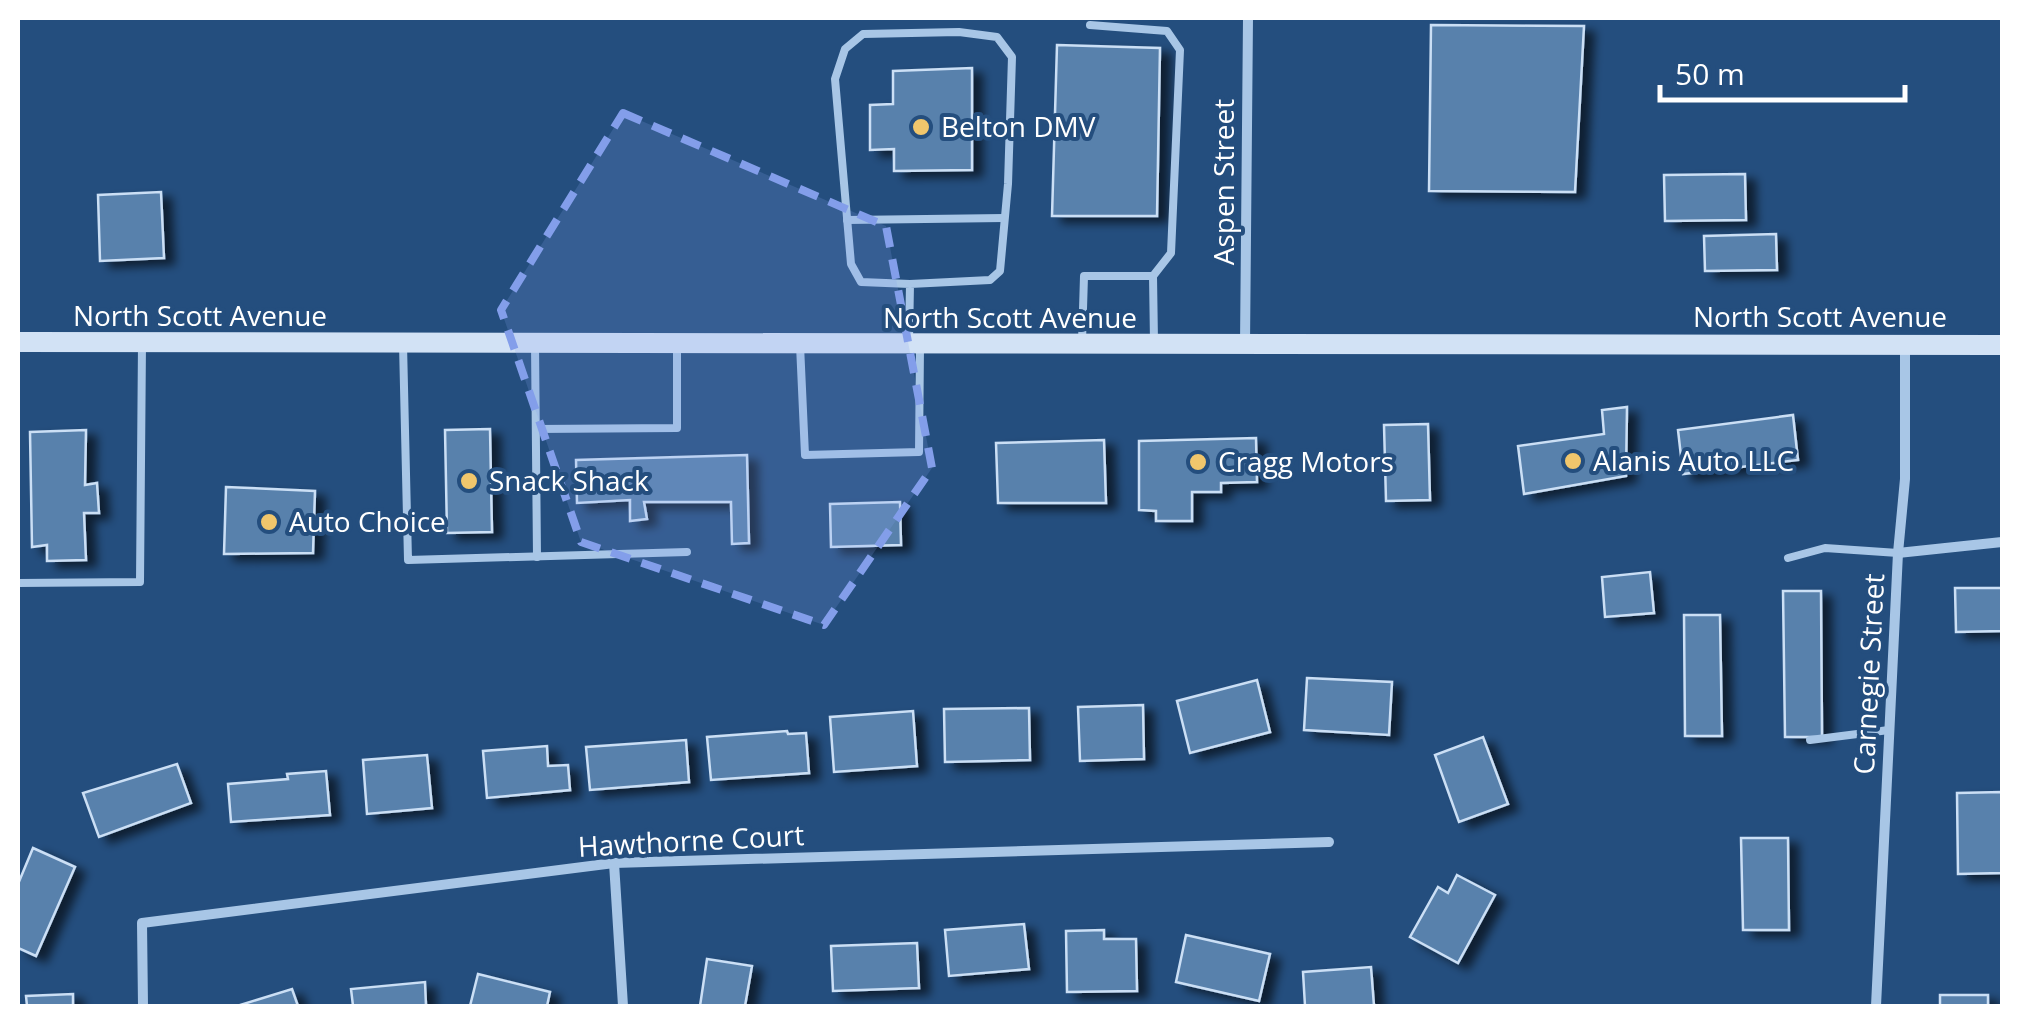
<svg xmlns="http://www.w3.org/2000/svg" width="2020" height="1024" font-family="'Open Sans',sans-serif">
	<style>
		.building { fill: #5981ac; stroke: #cbdff5; stroke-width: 2.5; filter: url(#shadow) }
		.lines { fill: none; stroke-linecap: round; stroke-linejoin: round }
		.lane { stroke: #a8c6e6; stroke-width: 8 }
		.street { stroke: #a8c6e6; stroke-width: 10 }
		.secondary { stroke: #d2e2f5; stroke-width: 20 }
		.marked { fill: #839eea; fill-opacity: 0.2; stroke: #839eea; stroke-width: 8; stroke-dasharray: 20 12; stroke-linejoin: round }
		.poi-dot { fill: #f0c66c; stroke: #244e7e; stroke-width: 4 }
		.labels { text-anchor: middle; stroke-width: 8; stroke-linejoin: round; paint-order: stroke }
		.poi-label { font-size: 28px; fill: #fff; stroke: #244e7e; text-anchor: start }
		.street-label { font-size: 28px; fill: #fff; stroke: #244e7e }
	</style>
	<defs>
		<filter id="shadow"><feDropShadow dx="10" dy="6" stdDeviation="5" flood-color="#0009"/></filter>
	</defs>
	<rect width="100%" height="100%" fill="#244e7e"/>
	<g class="building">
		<polygon points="1431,25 1584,26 1575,192 1429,191"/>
		<polygon points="1057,45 1160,48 1157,216 1052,216"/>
		<polygon points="972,68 972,170 894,171 894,149 870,150 870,105 893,104 893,71"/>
		<polygon points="1745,174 1746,220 1665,221 1664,175"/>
		<polygon points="161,192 164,258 100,261 98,195"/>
		<polygon points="1776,234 1777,270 1705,271 1704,236"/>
		<polygon points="1627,407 1626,476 1524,494 1518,446 1604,434 1602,410"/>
		<polygon points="1793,415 1798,460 1683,474 1678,430"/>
		<polygon points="1428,424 1430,500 1386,501 1384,425"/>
		<polygon points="490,429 492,532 447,533 445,430"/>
		<polygon points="86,430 85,485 97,483 99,513 84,513 86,560 47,561 47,545 32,547 30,432"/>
		<polygon points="1256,438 1257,482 1221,483 1221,492 1192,492 1192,521 1156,521 1156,511 1139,510 1139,441"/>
		<polygon points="1104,440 1106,503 998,503 996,443"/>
		<polygon points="747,455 749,543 732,544 731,502 644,502 647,519 630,521 630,500 577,503 576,460"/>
		<polygon points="226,487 315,491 313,553 224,554"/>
		<polygon points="900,502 901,545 831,547 830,504"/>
		<polygon points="1650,572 1654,613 1605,617 1602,577"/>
		<polygon points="1955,588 2002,588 2002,631 1956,632"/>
		<polygon points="1783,591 1821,591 1822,737 1785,737"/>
		<polygon points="1684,615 1720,615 1722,736 1685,736"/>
		<polygon points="1307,678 1392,682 1389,735 1304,730"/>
		<polygon points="1257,680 1270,732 1190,753 1177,701"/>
		<polygon points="1143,705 1144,759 1080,761 1078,707"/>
		<polygon points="1029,708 1030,760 945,762 944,709"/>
		<polygon points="913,711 917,766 834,772 830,717"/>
		<polygon points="787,731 788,734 806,733 809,773 711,780 707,737"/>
		<polygon points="1483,737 1508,804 1459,822 1435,755"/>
		<polygon points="686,740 689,782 590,790 586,747"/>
		<polygon points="547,746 548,766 568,765 570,790 487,798 483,751"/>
		<polygon points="427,755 432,808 367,814 363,760"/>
		<polygon points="177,764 191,803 99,837 83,793"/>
		<polygon points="326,771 330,815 231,822 228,784 288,779 287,774"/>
		<polygon points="2002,792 2002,873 1958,874 1957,793"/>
		<polygon points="1741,838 1788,838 1789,930 1743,930"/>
		<polygon points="33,848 75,867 36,956 18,948 18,884"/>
		<polygon points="1457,875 1495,895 1458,963 1410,937 1438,887 1448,893"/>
		<polygon points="1024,924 1029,969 949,976 945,930"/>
		<polygon points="1104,930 1104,939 1136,939 1137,991 1067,992 1066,931"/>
		<polygon points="1186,935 1270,954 1259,1001 1176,982"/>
		<polygon points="917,943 919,988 833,991 831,946"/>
		<polygon points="707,959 752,966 745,1006 700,1006"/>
		<polygon points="1371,967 1374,1006 1305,1006 1303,972"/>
		<polygon points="478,974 550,992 547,1006 470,1006"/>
		<polygon points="425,982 426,1006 353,1006 351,989"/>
		<polygon points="292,989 298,1006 237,1006"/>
		<polygon points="73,994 73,1006 27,1006 26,996"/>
		<rect x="1940" y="995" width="48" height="11"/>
	</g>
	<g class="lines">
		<g class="lane">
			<polyline points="1090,25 1167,31 1180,50 1171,253 1153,276 1154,342"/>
			<polyline points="847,220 1004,218"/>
			<polyline points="909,341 910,284 990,280 1000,271 1008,184 1012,57 997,37 959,32 863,34 845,49 835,79 851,264 861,282 910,284"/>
			<polyline points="1082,342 1084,276 1153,276"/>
			<polyline points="403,344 408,560 687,552"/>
			<polyline points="535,344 537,557"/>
			<polyline points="800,345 805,455 919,452 920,347"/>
			<polyline points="536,429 677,428 677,345"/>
			<polyline points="1788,558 1825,548 1898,553"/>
			<polyline points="18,583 140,582 142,343"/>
			<polyline points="1810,740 1889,730"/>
		</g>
		<g class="street">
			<polyline points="1245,345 1248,18"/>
			<polyline points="1898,553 2002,542"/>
			<polyline points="614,863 623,1006"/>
			<polyline points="143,1006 142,923 614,863 1329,842"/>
			<polyline points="1876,1006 1898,553 1905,479 1905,344"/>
		</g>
		<polyline class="secondary" points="18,342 2002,345"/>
	</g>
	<path class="marked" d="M623,113L886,226L932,468L824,625L581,542L501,310Z"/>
	<g class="poi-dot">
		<circle cx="921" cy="127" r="10"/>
		<circle cx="1573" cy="461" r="10"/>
		<circle cx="1198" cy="462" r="10"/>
		<circle cx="469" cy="481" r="10"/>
		<circle cx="269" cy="522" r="10"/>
	</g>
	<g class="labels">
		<g class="poi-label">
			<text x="941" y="137">Belton DMV</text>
			<text x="1593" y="471">Alanis Auto LLC</text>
			<text x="1218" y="472">Cragg Motors</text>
			<text x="489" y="491">Snack Shack</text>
			<text x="289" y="532">Auto Choice</text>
		</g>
		<g class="street-label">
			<text transform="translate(1224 182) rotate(-90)" y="10">Aspen Street</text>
			<text x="200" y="326">North Scott Avenue</text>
			<text x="1820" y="327">North Scott Avenue</text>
			<text x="1010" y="328">North Scott Avenue</text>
			<text transform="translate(1869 674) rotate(-87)" y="10">Carnegie Street</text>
			<text transform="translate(691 841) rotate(-3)" y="10">Hawthorne Court</text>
		</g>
	</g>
	<rect width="2020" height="1024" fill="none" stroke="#ffffff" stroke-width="40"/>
	<path d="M1660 85v15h245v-15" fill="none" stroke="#ffffff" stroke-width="5"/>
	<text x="1675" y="85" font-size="30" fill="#ffffff" stroke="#244e7e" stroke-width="8" paint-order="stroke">50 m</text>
</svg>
